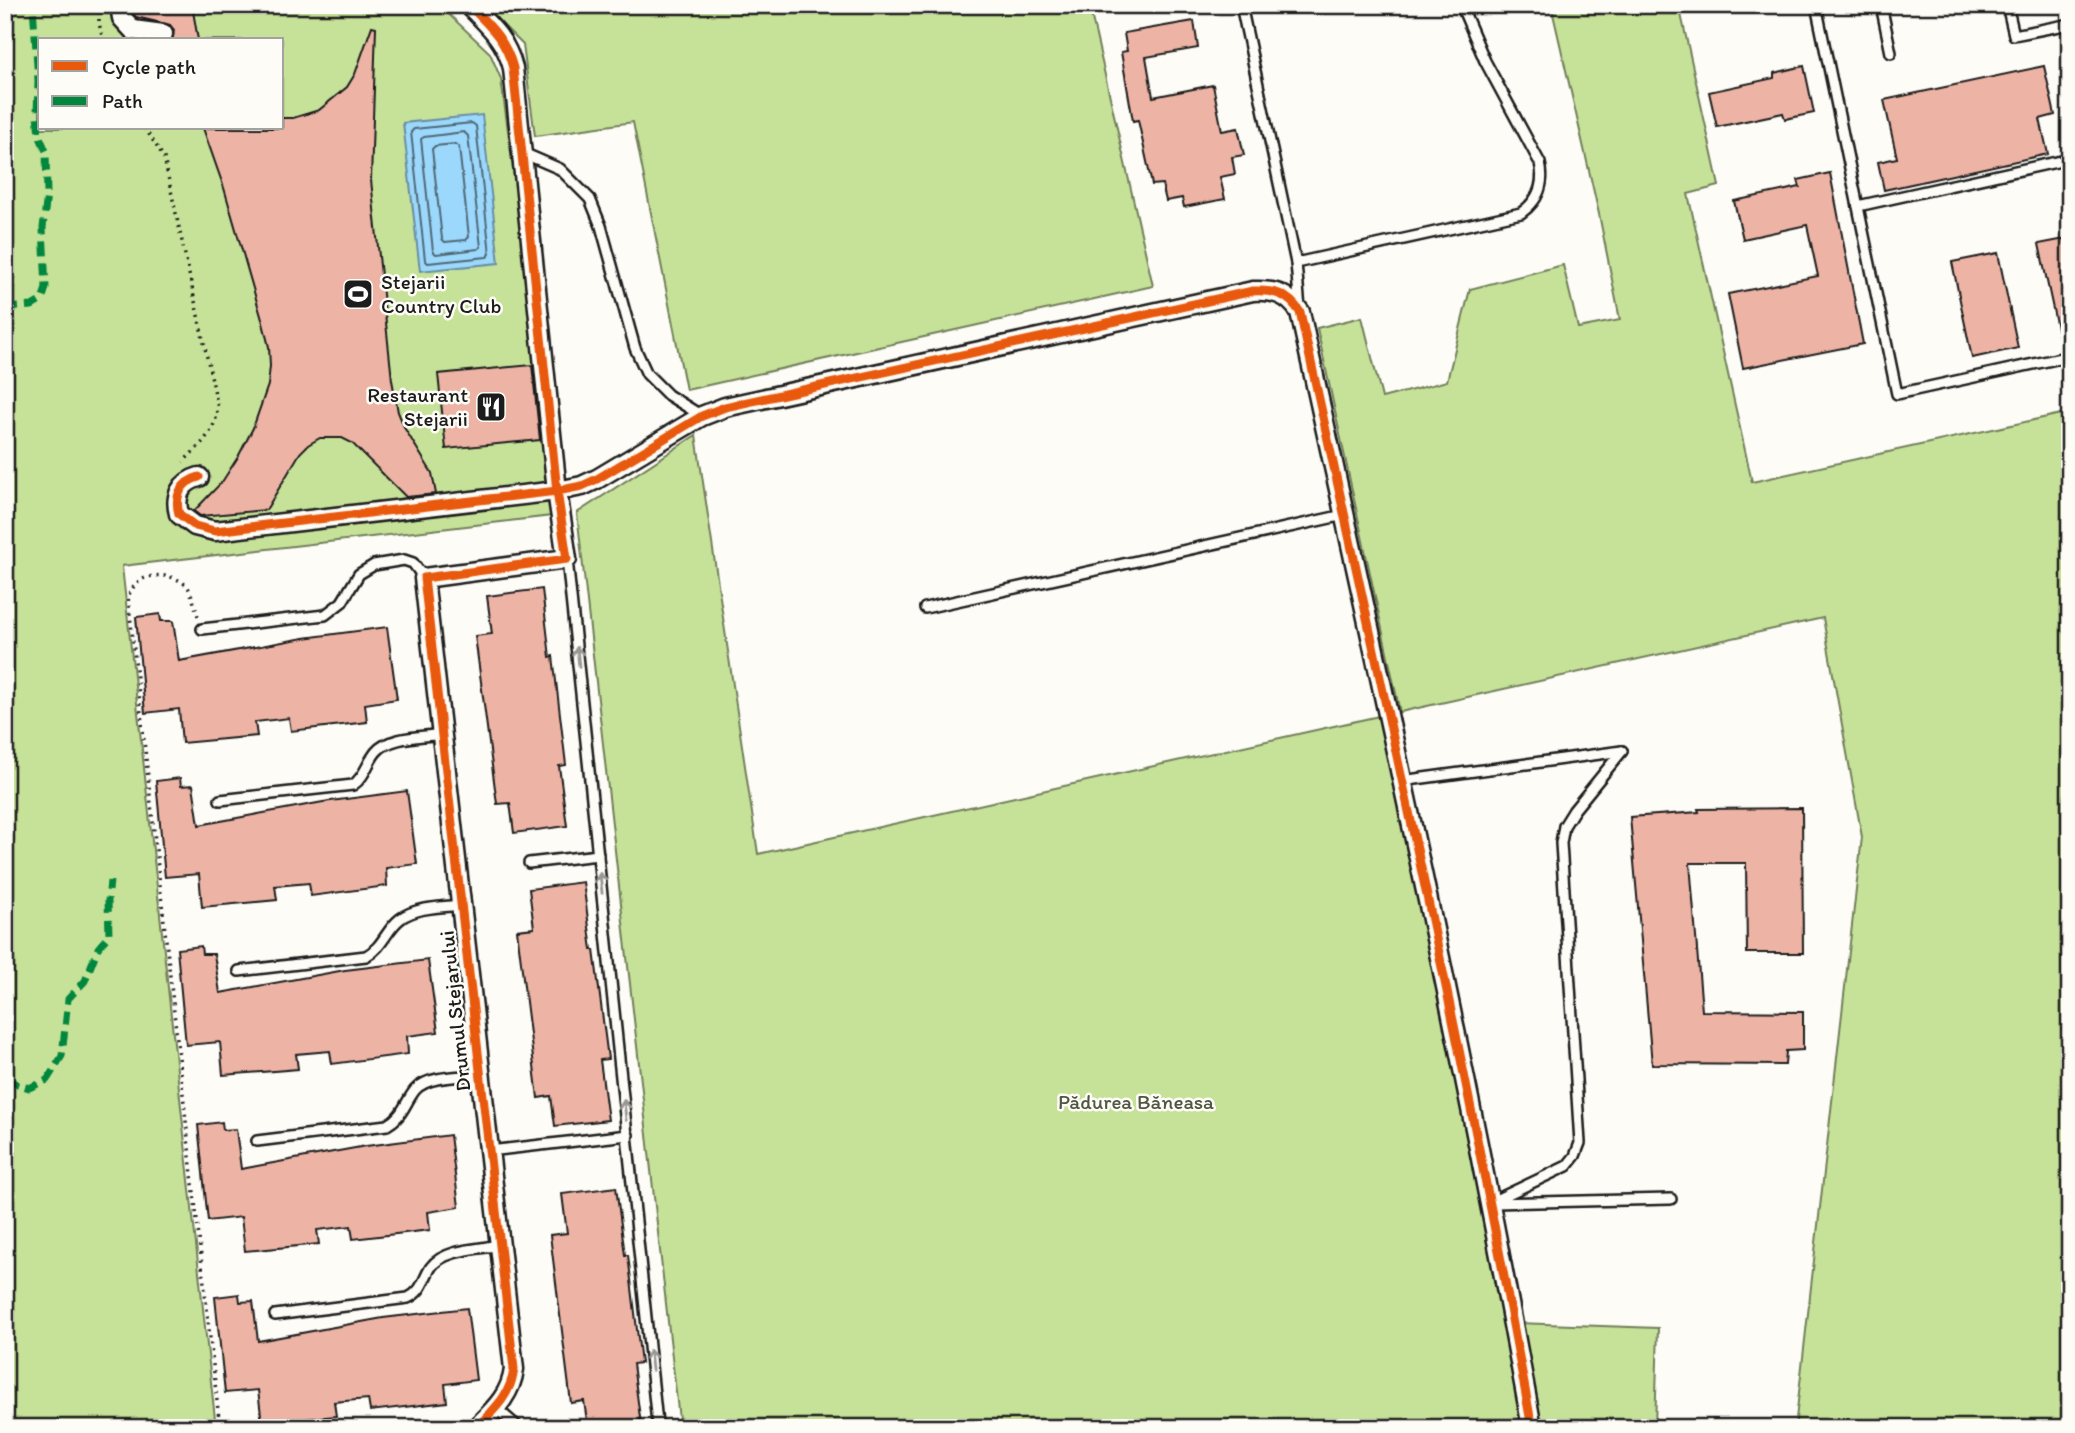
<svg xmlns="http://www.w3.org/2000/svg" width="2075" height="1433" font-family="Itim,sans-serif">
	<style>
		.green { fill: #c6e299; stroke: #717f5a; stroke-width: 2; fill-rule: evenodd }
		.water { fill: #9bd8fc; stroke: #688da2; stroke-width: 2 }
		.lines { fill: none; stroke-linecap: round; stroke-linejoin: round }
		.shore { stroke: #4f6776; stroke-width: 2 }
		.building { fill: #edb4a5; stroke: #1c1c1c; stroke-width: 2 }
		.service-casing { stroke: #1c1c1c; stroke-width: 14 }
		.minor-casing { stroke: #1c1c1c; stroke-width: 23 }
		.path { stroke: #1c1c1c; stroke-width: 3.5; stroke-dasharray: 2 5; stroke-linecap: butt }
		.service { stroke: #fdfcf7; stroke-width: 9 }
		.minor { stroke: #fdfcf7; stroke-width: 18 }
		.quiet { stroke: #00873e; stroke-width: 7; stroke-dasharray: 14 7; stroke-linecap: butt }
		.cycleway-casing { stroke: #fdfcf7; stroke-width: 13 }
		.cycleway { stroke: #e8590c; stroke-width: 9 }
		.oneway { stroke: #989794 }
		.labels { text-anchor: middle; stroke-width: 5; stroke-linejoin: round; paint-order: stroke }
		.poi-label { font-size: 21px; fill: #1c1c1c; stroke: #fdfcf7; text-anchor: start }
		.street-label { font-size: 21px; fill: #1c1c1c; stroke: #fdfcf7 }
		.park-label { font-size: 21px; fill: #4f5742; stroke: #fdfcf7 }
	</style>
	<rect width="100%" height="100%" fill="#fdfcf7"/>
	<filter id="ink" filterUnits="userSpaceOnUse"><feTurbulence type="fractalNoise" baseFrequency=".0143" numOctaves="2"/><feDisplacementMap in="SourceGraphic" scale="14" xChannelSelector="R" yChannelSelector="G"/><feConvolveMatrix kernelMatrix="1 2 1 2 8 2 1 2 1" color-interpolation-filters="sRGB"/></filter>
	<g filter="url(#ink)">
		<g class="green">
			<path d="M5,5H439L490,53L501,79L560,515L122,566L216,1428H5ZM40,40H282V128H40Z"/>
			<polygon points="483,5 1089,5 1153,286 686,390 633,122 535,136 523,45"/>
			<polygon points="1551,5 1679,5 1719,186 1688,194 1752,482 2070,412 2070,1428 1795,1428 1862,837 1823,618 1400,712 1317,328 1362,317 1382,398 1447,381 1470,289 1563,265 1578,328 1620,320 1599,214"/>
			<polygon points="696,435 758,854 1388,714 1513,1323 1658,1328 1655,1428 680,1428 577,513"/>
		</g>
		<polygon class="water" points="482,115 499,263 420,271 403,123"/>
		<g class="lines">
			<g class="shore">
				<polygon points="472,123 476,126 490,254 487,257 428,263 425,260 411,132 414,129"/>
				<polygon points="464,132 468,136 481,247 478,249 436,254 433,251 421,139 424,137"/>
				<polygon points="455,144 459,147 469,237 466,240 445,242 442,239 432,149 435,146"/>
			</g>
		</g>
		<g class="building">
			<polygon points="132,5 192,5 198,40 172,40 174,30 170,25 136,17 133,13"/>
			<polygon points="1194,21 1198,48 1146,57 1153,97 1213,85 1222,131 1238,128 1244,155 1232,157 1235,174 1220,177 1225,199 1184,207 1182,198 1166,201 1162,184 1152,185 1138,120 1133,121 1121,52 1127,51 1124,33"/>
			<polygon points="372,26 376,27 371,180 392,380 398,412 405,429 432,473 436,494 406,497 352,443 342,438 320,438 308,445 300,453 266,510 200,516 194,511 222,482 238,457 253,428 268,385 270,366 269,347 263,323 224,188 203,128 282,128 282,118 293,118 319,110 347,87 355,74"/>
			<polygon points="1804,66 1814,113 1785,119 1783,113 1717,127 1709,92 1774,78 1774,73"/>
			<polygon points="2044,66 2055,115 2040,119 2048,154 1884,190 1878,162 1897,158 1884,100"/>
			<polygon points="1830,173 1863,344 1743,368 1728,294 1818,276 1807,225 1743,239 1734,201 1800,187 1798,180"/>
			<polygon points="2070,238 2070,349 2062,351 2039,244"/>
			<polygon points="1998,253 2018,348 1972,358 1952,262"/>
			<polygon points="532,365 540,440 446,449 438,374"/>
			<polygon points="542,589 550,657 553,656 566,765 559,766 567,826 514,833 510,803 497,804 475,636 492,634 487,596"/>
			<polygon points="160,614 161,621 173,621 179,661 304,638 387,627 397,699 365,704 367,722 291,731 289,718 255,722 257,736 182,743 179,709 145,713 136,617"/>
			<polygon points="180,778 181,786 193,785 199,825 323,802 407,791 417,864 386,868 387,886 311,896 309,883 275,886 277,900 202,907 199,874 165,877 156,781"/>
			<polygon points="1802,808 1803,953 1747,953 1746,863 1690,863 1702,1011 1803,1012 1803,1050 1786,1051 1785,1065 1652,1064 1630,817 1699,812 1698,809"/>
			<polygon points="583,882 592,950 594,950 608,1059 600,1060 608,1120 555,1126 551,1096 538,1098 517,930 534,928 529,889"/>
			<polygon points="201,946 202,954 214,954 220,993 345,970 428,960 438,1032 407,1036 408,1054 332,1064 330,1051 296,1054 298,1069 223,1075 220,1042 186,1045 177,949"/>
			<polygon points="222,1122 223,1130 236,1129 241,1169 366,1146 450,1135 459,1207 428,1212 430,1230 353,1239 351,1226 317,1230 319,1244 245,1251 241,1217 208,1221 198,1125"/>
			<polygon points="616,1187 625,1255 628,1255 641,1363 633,1364 641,1425 588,1428 584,1401 571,1403 550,1235 567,1233 562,1194"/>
			<polygon points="239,1294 240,1302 253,1301 258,1341 383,1318 467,1308 476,1380 445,1384 447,1402 370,1411 368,1399 334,1402 336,1416 262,1423 258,1390 225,1393 215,1297"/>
		</g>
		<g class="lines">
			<g class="service-casing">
				<g id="service">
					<polyline points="1241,5 1296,263 1300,309"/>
					<polyline points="1816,5 1897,394 2070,356"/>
					<polyline points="1881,5 1891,53"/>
					<polyline points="2007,5 2014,35 2070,24"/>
					<polyline points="523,153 560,169 590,199 601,226 635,348 647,374 668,395 702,416"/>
					<polyline points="1858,206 2070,159"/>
					<path d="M1296,263L1521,213C1538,201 1545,184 1540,163L1485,61L1461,5"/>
					<polyline points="567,559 657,1423 655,1428"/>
					<polyline points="925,608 1344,515"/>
					<polyline points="202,629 325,615 342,602 359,574 374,565 404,560 413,563 424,578"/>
					<polyline points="1401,781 1622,751"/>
					<path d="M220,800L353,785C365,777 367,763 376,752C389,736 423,737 442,734"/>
					<polyline points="529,863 598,855"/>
					<path d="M239,971L366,956C383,947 386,930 400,919C415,907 442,907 461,905"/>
					<path d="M257,1141L387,1125C404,1115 404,1104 415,1090C428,1075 461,1077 480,1075"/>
					<polyline points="489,1151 628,1135"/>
					<polyline points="1489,1203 1567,1166 1575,1156 1580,1143 1561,843 1564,826 1574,810 1622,751"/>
					<polyline points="1495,1203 1671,1199"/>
					<path d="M275,1315L408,1298C423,1291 423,1279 431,1267C444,1249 480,1249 500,1245"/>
					<polyline points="496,1408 519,1428"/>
				</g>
			</g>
			<g class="minor-casing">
				<g id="minor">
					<polyline points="120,5 122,18 133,30 163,34"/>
					<path d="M469,5C489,25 506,40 513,68L557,491L567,559L424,578L514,1369C511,1395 494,1410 476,1428"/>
					<path d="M199,477C181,482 174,496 179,514L195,526L215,531L557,491L582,486L597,479L702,416L725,407L1253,291C1275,290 1288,294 1300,312C1381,683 1465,1054 1532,1428"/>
				</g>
			</g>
			<g class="path">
				<polyline points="99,5 99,23 103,40"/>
				<path d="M145,128L164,158L218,408C215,433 200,445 183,462"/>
				<path d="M198,616C195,608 193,597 189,589C181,576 157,572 143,579C136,582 132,589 128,596L220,1428"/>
				<polyline points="424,1428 460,1424"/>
			</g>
			<use href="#service" class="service"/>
			<use href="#minor" class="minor"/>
			<g class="quiet">
				<polyline points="5,308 32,306 42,300 46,288 43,228 47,194 46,151 39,135 37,115 38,81 33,5"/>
				<polyline points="5,1080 29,1088 47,1080 62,1056 68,999 85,981 98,948 109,935 108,901 110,881"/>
			</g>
			<g class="cycleway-casing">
				<g id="cycleway">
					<path d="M469,5C489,25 506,40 513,68L557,491L567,559L424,578L514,1369C511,1395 494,1410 476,1428"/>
					<path d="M199,477C181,482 174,496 179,514L195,526L215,531L557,491L582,486L597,479L702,416L725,407L1253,291C1275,290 1288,294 1300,312C1381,683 1465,1054 1532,1428"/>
				</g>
			</g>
			<use href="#cycleway" class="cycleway"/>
		</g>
		<defs><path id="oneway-shaft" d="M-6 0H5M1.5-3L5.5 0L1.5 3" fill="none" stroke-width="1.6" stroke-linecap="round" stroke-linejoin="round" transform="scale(1.75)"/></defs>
		<g class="oneway">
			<use href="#oneway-shaft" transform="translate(578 657) rotate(-96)"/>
			<use href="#oneway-shaft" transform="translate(601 883) rotate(-96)"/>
			<use href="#oneway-shaft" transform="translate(625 1110) rotate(-96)"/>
			<use href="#oneway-shaft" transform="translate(651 1360) rotate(-96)"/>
		</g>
	</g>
	<defs>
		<g id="stadium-square" transform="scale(1.575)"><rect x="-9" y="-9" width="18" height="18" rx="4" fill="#1c1c1c" stroke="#fdfcf7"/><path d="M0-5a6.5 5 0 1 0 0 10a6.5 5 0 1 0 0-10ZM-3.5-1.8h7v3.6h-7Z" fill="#fff"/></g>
		<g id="restaurant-square" transform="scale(1.575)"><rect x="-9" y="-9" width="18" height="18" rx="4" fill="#1c1c1c" stroke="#fdfcf7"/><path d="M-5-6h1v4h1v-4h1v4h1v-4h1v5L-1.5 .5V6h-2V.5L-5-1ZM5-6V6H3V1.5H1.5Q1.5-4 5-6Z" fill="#fff"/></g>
	</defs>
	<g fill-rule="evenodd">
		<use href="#stadium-square" x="358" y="294"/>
		<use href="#restaurant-square" x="491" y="407"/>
	</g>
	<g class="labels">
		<g class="poi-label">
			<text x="381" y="289">Stejarii<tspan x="381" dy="24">Country Club</tspan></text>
			<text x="468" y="402" text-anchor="end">Restaurant<tspan x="468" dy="24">Stejarii</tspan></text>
		</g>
		<g class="street-label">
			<text transform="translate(455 1011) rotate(-96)" y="7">Drumul Stejarului</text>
		</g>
		<g class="park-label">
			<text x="1136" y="1109">Pădurea Băneasa</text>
		</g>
	</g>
	<rect width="2075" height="1433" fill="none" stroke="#fdfcf7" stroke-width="28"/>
	<rect x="14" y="14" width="2047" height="1405" fill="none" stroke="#1c1c1c" stroke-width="2.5" filter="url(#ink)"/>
	<rect x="38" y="38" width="245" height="91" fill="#fdfcf7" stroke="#a3a29f" stroke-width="2"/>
	<rect x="52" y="61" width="35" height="10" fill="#e8590c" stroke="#a3a29f" stroke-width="2"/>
	<text x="102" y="74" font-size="21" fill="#1c1c1c">Cycle path</text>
	<rect x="52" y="96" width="35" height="10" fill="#00873e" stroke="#a3a29f" stroke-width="2"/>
	<text x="102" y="108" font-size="21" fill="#1c1c1c">Path</text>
</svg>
